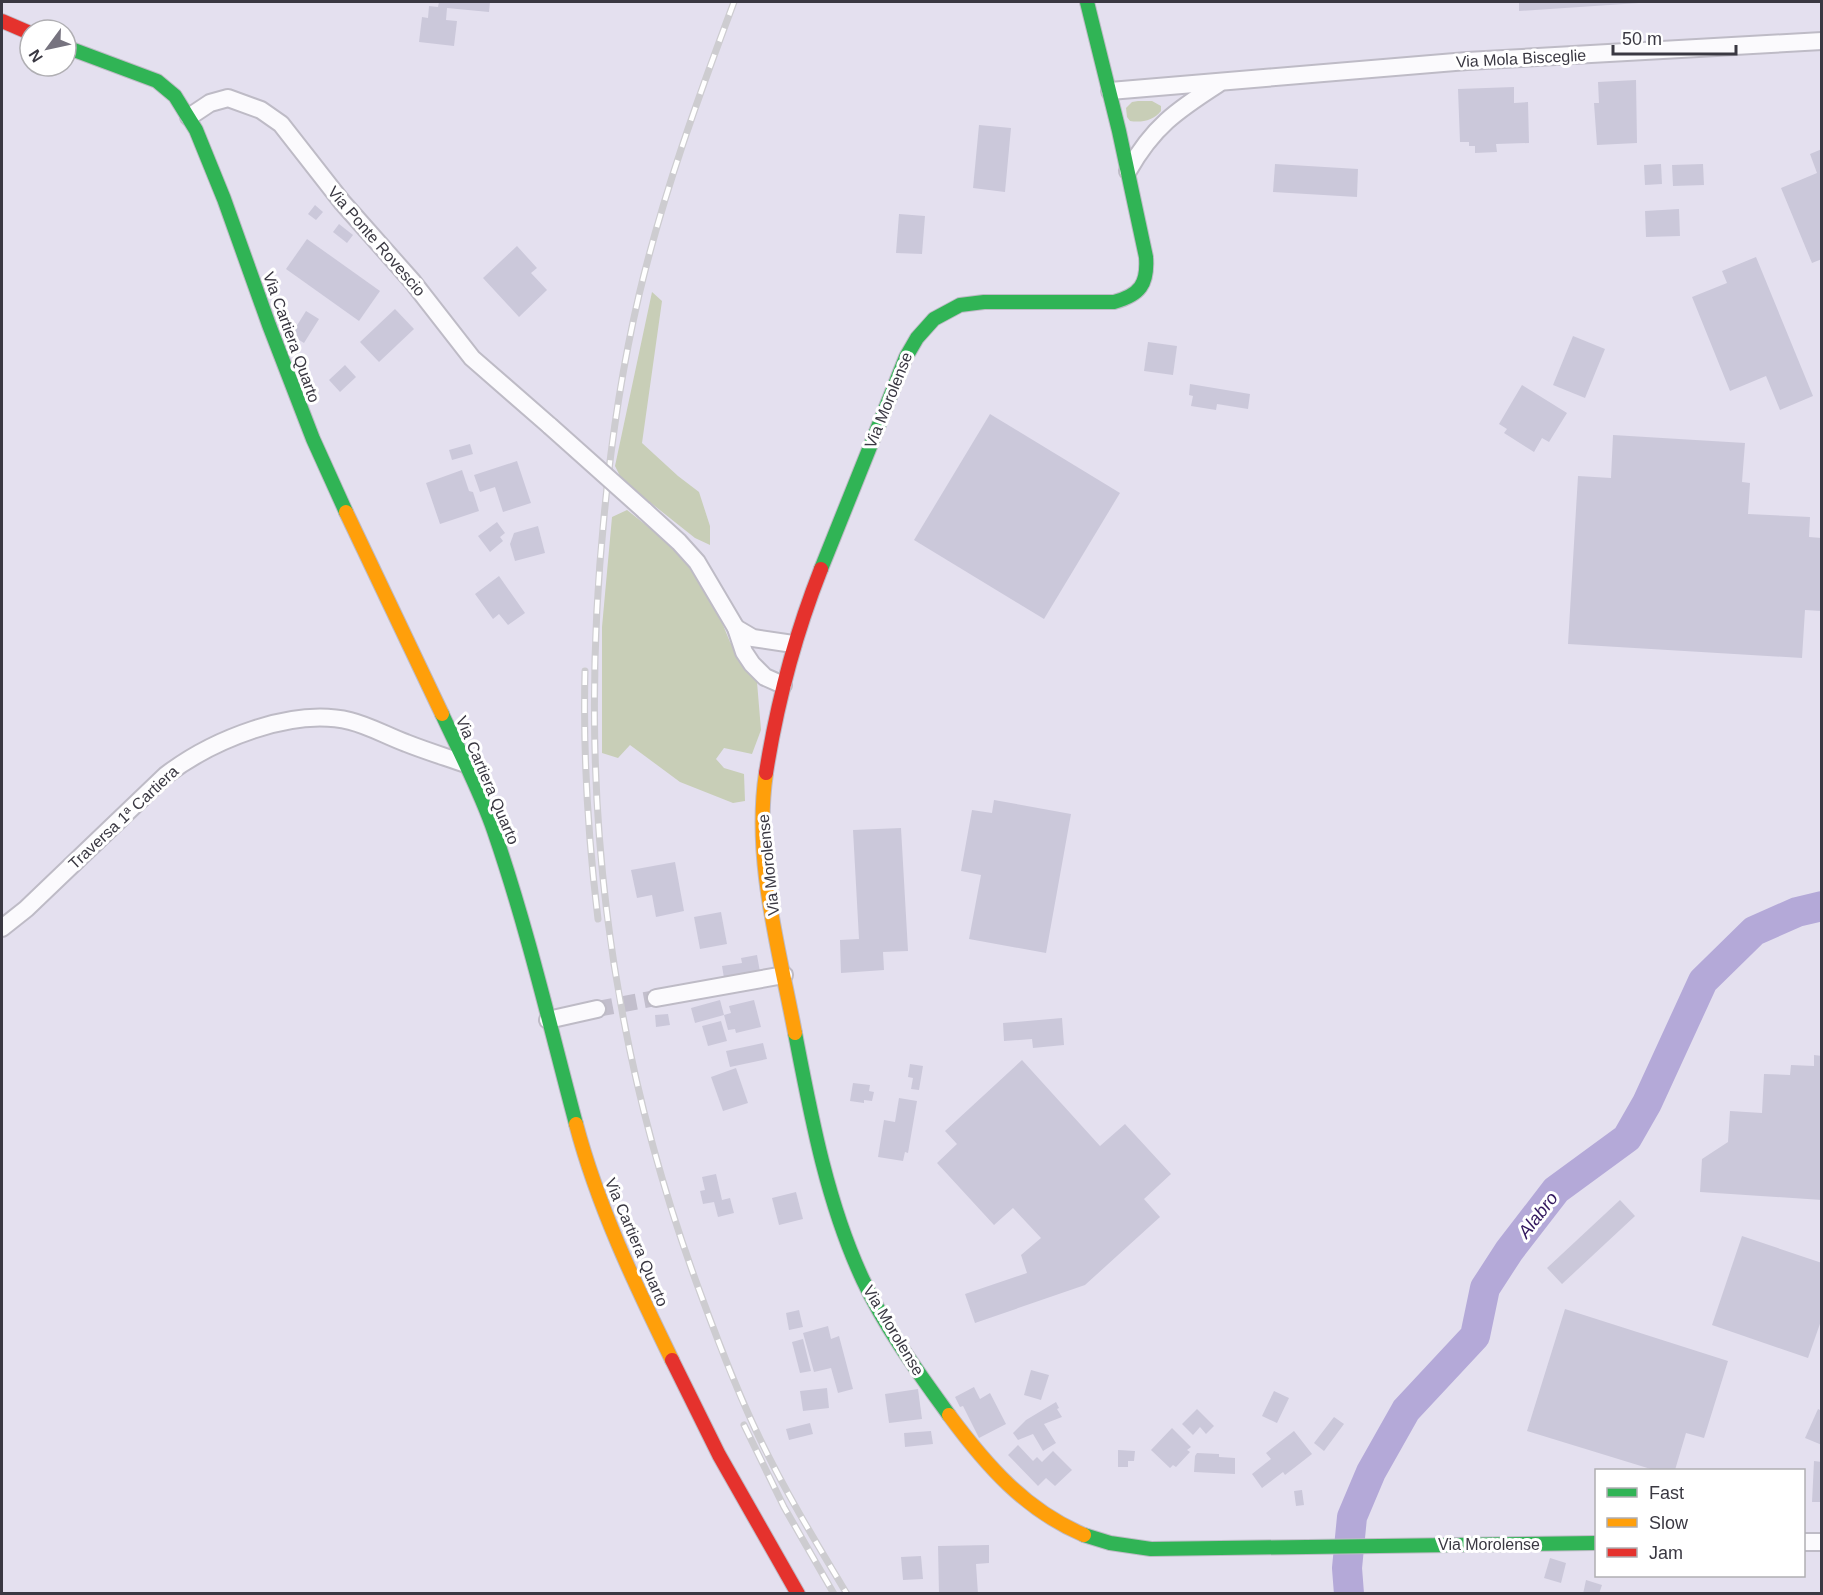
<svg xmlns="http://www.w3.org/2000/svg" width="1823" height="1595" font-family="Arial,sans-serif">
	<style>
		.green { fill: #c8ceb7 }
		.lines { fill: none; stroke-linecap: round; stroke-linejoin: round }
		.river { stroke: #b4a9d8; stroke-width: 30 }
		.building { fill: #cbc8da }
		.street-tunnel { stroke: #c2becc; stroke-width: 16; stroke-dasharray: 16 8; stroke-linecap: butt }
		.street-casing { stroke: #bebbc6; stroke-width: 20 }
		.fast-casing { stroke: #bebbc6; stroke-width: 16 }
		.slow-casing { stroke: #bebbc6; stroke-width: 16 }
		.jam-casing { stroke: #bebbc6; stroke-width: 16 }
		.street { stroke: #fbfafd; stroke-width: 16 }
		.fast { stroke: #30b455; stroke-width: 14 }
		.slow { stroke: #ff9f0a; stroke-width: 14 }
		.jam { stroke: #e5322d; stroke-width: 14 }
		.rail-casing { stroke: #cdccd0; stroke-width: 7 }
		.rail { stroke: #fff; stroke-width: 4.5; stroke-dasharray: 14; stroke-linecap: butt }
		.street-bridge-casing { stroke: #bebbc6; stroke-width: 20; stroke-linecap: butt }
		.street-bridge { stroke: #fbfafd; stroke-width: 16 }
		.labels { text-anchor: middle; stroke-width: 6; stroke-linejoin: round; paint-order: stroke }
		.street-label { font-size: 16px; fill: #3a3842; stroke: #fff }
		.water-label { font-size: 18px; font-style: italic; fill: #32175e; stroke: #fff }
	</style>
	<rect width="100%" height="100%" fill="#e4e0ef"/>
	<g class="green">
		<path d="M1138,101H1152L1161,106V111C1154,120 1142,123 1130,121L1127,117L1126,108L1132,102Z"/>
		<polygon points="652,292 662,301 642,443 678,476 699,492 710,526 710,545 695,538 622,480 615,466"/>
		<polygon points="627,510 680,552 709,591 730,642 757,682 761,730 752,754 724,748 716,759 724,768 744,774 745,801 733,803 680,782 630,745 618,758 602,753 602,627 612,517"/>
	</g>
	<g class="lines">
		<polyline class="river" points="1349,1594 1347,1568 1352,1517 1371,1472 1406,1410 1475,1336 1485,1288 1509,1251 1556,1190 1627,1138 1647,1103 1703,981 1754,931 1797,912 1822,906"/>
	</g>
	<g class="building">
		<polygon points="439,2 490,2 489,12 447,8 446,20 457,21 454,46 419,42 422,17 428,18 429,6 438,7"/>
		<polygon points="1519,2 1639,2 1639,3 1519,11"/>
		<polygon points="1636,80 1637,143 1597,145 1594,103 1599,103 1598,82"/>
		<polygon points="1514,87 1514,103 1528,102 1529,143 1496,144 1497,152 1475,153 1475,146 1469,146 1469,142 1460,142 1458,89"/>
		<polygon points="979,125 1011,128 1005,192 973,188"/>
		<polygon points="1822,149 1822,259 1812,263 1781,188 1817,173 1810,154"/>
		<polygon points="1275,164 1358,169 1357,197 1273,192"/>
		<polygon points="1661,164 1662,184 1645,185 1644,165"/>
		<polygon points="1703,164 1704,185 1673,186 1672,165"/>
		<polygon points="315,205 323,212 316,220 308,214"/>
		<polygon points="1679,209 1680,236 1646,237 1645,211"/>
		<polygon points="899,214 925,216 922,254 896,253"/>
		<polygon points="339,224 353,235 347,243 333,232"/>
		<polygon points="307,239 380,291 359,321 286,269"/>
		<polygon points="517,246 537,268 531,273 547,290 519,317 483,278"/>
		<polygon points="1756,257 1813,396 1780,410 1766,376 1730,391 1692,297 1727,283 1722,271"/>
		<polygon points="395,309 414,329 379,362 360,342"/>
		<polygon points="306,311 319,319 304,343 291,335"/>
		<polygon points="1573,336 1605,349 1585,398 1553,385"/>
		<polygon points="1148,342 1177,346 1173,375 1144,371"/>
		<polygon points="345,365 356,377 340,392 329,380"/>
		<polygon points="1190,384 1250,394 1248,409 1217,404 1216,410 1191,406 1193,396 1189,395"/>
		<polygon points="1522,385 1567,413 1549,442 1542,438 1534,452 1504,433 1507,429 1499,424"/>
		<polygon points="990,414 1120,493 1044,619 914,540"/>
		<polygon points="1613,435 1745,443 1742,482 1750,483 1748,514 1810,517 1809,537 1822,538 1822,611 1805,610 1802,658 1568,644 1578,476 1611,478"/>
		<polygon points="470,444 473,454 452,460 449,450"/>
		<polygon points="517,461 531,503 503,512 495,487 480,492 474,475"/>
		<polygon points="462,470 469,491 473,492 479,511 440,524 426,483"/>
		<polygon points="497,522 505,533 500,537 503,541 490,552 478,536"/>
		<polygon points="538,526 545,553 515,561 510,544 514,533"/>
		<polygon points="499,576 525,613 508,625 499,614 493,619 475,594"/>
		<polygon points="994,800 1071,814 1046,953 969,939 981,875 961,871 972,810 992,813"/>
		<polygon points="901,828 908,951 883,952 884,970 841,973 840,940 859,939 853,830"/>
		<polygon points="675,862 684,911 656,917 652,895 637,898 631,870"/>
		<polygon points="721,912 727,944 700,949 694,917"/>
		<polygon points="757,955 760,972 724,978 722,966 742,963 741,958"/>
		<polygon points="720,1000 724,1015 695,1023 691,1008"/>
		<polygon points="754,1000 761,1027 736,1033 735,1029 728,1030 724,1015 731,1013 729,1006"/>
		<polygon points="668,1014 670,1025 656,1027 655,1015"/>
		<polygon points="1062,1018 1064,1045 1033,1048 1032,1039 1004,1041 1003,1023"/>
		<polygon points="721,1021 727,1041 708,1046 702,1026"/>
		<polygon points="763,1043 767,1059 730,1067 726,1051"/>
		<polygon points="1814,1055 1822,1056 1822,1200 1700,1192 1702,1159 1728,1142 1730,1111 1762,1113 1764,1074 1790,1075 1791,1065 1814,1066"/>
		<polygon points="1022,1060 1100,1146 1125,1124 1171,1174 1144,1199 1160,1217 1085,1285 975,1323 965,1294 1027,1273 1021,1255 1041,1238 1013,1208 994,1225 937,1163 957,1144 945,1131"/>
		<polygon points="910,1064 923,1066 919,1090 911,1089 913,1078 908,1077"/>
		<polygon points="736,1068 748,1103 723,1111 711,1077"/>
		<polygon points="853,1083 870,1085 869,1091 874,1092 872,1101 864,1100 864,1103 850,1101"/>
		<polygon points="899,1098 917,1101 908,1153 905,1152 903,1161 878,1157 884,1120 895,1122"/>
		<polygon points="716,1174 722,1200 730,1198 734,1213 718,1217 714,1202 703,1204 700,1191 705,1190 702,1177"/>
		<polygon points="796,1192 803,1219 779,1225 772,1198"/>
		<polygon points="1620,1200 1635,1216 1562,1284 1547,1268"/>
		<polygon points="1742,1236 1822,1263 1822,1318 1808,1358 1712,1325"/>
		<polygon points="1565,1309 1728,1361 1704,1438 1686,1433 1675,1470 1654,1470 1527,1431"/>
		<polygon points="799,1310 803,1327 789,1330 786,1313"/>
		<polygon points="828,1326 831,1339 839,1336 853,1389 838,1393 831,1368 814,1372 803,1333"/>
		<polygon points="803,1339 811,1371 800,1373 792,1342"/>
		<polygon points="1031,1370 1049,1375 1041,1400 1024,1395"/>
		<polygon points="974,1387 980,1399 990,1393 1006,1424 979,1438 963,1406 960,1407 955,1397"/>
		<polygon points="827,1388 829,1408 803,1411 800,1391"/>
		<polygon points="918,1389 922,1419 889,1423 885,1394"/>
		<polygon points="1274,1391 1289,1398 1277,1423 1262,1416"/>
		<polygon points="1056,1402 1059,1408 1057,1409 1062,1417 1044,1424 1056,1443 1043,1451 1033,1434 1018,1440 1013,1433 1026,1420"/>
		<polygon points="1197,1409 1214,1426 1206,1434 1200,1427 1193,1435 1182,1424"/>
		<polygon points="1818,1409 1822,1411 1822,1445 1805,1438"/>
		<polygon points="1334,1417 1344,1424 1324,1451 1314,1443"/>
		<polygon points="810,1423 813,1434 789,1440 786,1429"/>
		<polygon points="1172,1428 1191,1447 1187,1450 1190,1452 1176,1467 1173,1465 1170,1468 1151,1450"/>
		<polygon points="931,1431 933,1444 905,1447 904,1433"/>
		<polygon points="1294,1431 1312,1454 1285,1475 1283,1472 1262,1488 1252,1474 1271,1459 1266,1453"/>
		<polygon points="1018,1445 1033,1461 1037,1457 1042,1462 1053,1451 1072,1470 1055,1486 1046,1478 1038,1486 1008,1455"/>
		<polygon points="1118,1450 1135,1451 1134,1461 1128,1461 1128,1467 1118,1467"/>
		<polygon points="1197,1453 1219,1454 1219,1457 1235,1458 1235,1474 1194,1472 1195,1456"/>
		<polygon points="1814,1461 1822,1462 1822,1502 1812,1502"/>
		<polygon points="1302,1490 1304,1505 1296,1506 1294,1491"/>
		<polygon points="989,1545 989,1563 976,1564 978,1594 939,1594 938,1546"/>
		<polygon points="921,1556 923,1579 903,1580 901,1557"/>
		<polygon points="1550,1558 1566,1563 1561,1583 1544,1578"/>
		<polygon points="1586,1580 1602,1585 1599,1594 1583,1594"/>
	</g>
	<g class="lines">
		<polyline class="street-tunnel" points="597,1009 656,998"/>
		<g class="street-casing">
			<g id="street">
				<polyline points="1110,91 1467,61 1822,41"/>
				<polyline points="189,117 210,103 228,98 261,110 281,124 342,202 412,281 472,358 550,426"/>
				<path d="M1128,171C1153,127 1176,111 1218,84"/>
				<polyline points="644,510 679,542 697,562 736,628 744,652 752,664 765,677 783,685"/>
				<polyline points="736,628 753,638 793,644"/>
				<path d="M2,928L26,909L166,775C212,740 292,707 350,721C370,726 387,736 406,743C426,751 446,757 466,764"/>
				<polyline points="656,998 784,975"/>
				<polyline points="548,1020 597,1009"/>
				<polyline points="1804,1542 1822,1542"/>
			</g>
		</g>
		<g class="fast-casing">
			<g id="fast">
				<polyline points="66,47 157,81 175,96 196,130 224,199 269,325 313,439 346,512"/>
				<path d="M821,569L906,357L917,338L934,319L960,305L984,302H1114C1140,295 1148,284 1146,257L1119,131L1087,2"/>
				<path d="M442,714C460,753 480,790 494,831C527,927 550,1026 576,1124"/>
				<path d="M795,1033C811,1116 827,1203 863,1280C886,1329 918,1372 949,1415"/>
				<polyline points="1084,1535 1110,1543 1151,1549 1596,1543"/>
			</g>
		</g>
		<g class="slow-casing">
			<g id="slow">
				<polyline points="346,512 442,714"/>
				<path d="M766,773C753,860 779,948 795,1033"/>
				<path d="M576,1124C598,1207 635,1284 672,1360"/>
				<path d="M949,1415C986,1465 1025,1510 1084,1535"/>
			</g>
		</g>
		<g class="jam-casing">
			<g id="jam">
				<polyline points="2,21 30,33"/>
				<path d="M766,773C777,703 795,635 821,569"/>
				<polyline points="672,1360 719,1455 798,1594"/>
			</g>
		</g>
		<use href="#street" class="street"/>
		<use href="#fast" class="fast"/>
		<use href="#slow" class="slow"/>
		<use href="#jam" class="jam"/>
		<g class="rail-casing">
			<g id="rail">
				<path d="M734,2C698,98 663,194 639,295C622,368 611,442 604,517C577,787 606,1040 701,1295C719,1344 738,1394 761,1441C786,1493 817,1544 847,1594"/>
				<path d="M585,671C583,753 588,837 598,919"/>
				<polyline points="744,1425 784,1507 834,1594"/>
			</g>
		</g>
		<use href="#rail" class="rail"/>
		<g class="street-bridge-casing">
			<polyline id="street-bridge" points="550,426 644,510"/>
		</g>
		<use href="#street-bridge" class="street-bridge"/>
	</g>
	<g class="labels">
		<g class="street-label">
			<text transform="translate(1521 58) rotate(-3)" y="6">Via Mola Bisceglie</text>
			<text transform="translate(377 241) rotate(49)" y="6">Via Ponte Rovescio</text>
			<text transform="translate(292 337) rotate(70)" y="6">Via Cartiera Quarto</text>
			<text transform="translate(888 400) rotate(-68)" y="6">Via Morolense</text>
			<text transform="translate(488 780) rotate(67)" y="6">Via Cartiera Quarto</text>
			<text transform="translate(123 817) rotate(-43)" y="6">Traversa 1ª Cartiera</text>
			<text transform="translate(768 865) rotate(-96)" y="6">Via Morolense</text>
			<text transform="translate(637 1242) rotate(67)" y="6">Via Cartiera Quarto</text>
			<text transform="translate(894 1330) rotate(59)" y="6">Via Morolense</text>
			<text x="1489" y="1550">Via Morolense</text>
		</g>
		<g class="water-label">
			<text transform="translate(1538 1215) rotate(-52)" y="6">Alabro</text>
		</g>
	</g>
	<rect width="1823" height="1595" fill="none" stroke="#3a3842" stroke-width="6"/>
	<rect x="1595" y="1469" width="210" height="108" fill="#ffffff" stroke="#b0afb3" stroke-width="1.5"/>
	<rect x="1607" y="1488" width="30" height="9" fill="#30b455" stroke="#b0afb3" stroke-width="1.5"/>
	<text x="1649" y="1499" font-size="18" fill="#3a3842">Fast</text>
	<rect x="1607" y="1518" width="30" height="9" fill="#ff9f0a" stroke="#b0afb3" stroke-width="1.5"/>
	<text x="1649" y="1529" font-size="18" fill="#3a3842">Slow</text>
	<rect x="1607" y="1548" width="30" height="9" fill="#e5322d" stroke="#b0afb3" stroke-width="1.5"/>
	<text x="1649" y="1559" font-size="18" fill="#3a3842">Jam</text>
	<g transform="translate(48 48) rotate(237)"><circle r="28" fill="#ffffff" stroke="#b0afb3" stroke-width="1.5"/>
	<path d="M0-4.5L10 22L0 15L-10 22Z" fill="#76737f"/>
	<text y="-9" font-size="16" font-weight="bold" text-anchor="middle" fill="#3a3842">N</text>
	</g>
	<path d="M1613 45v9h123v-9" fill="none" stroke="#3a3842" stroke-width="3"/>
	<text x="1622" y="45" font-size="18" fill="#3a3842" stroke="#ffffff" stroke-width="4.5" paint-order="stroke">50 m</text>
</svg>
